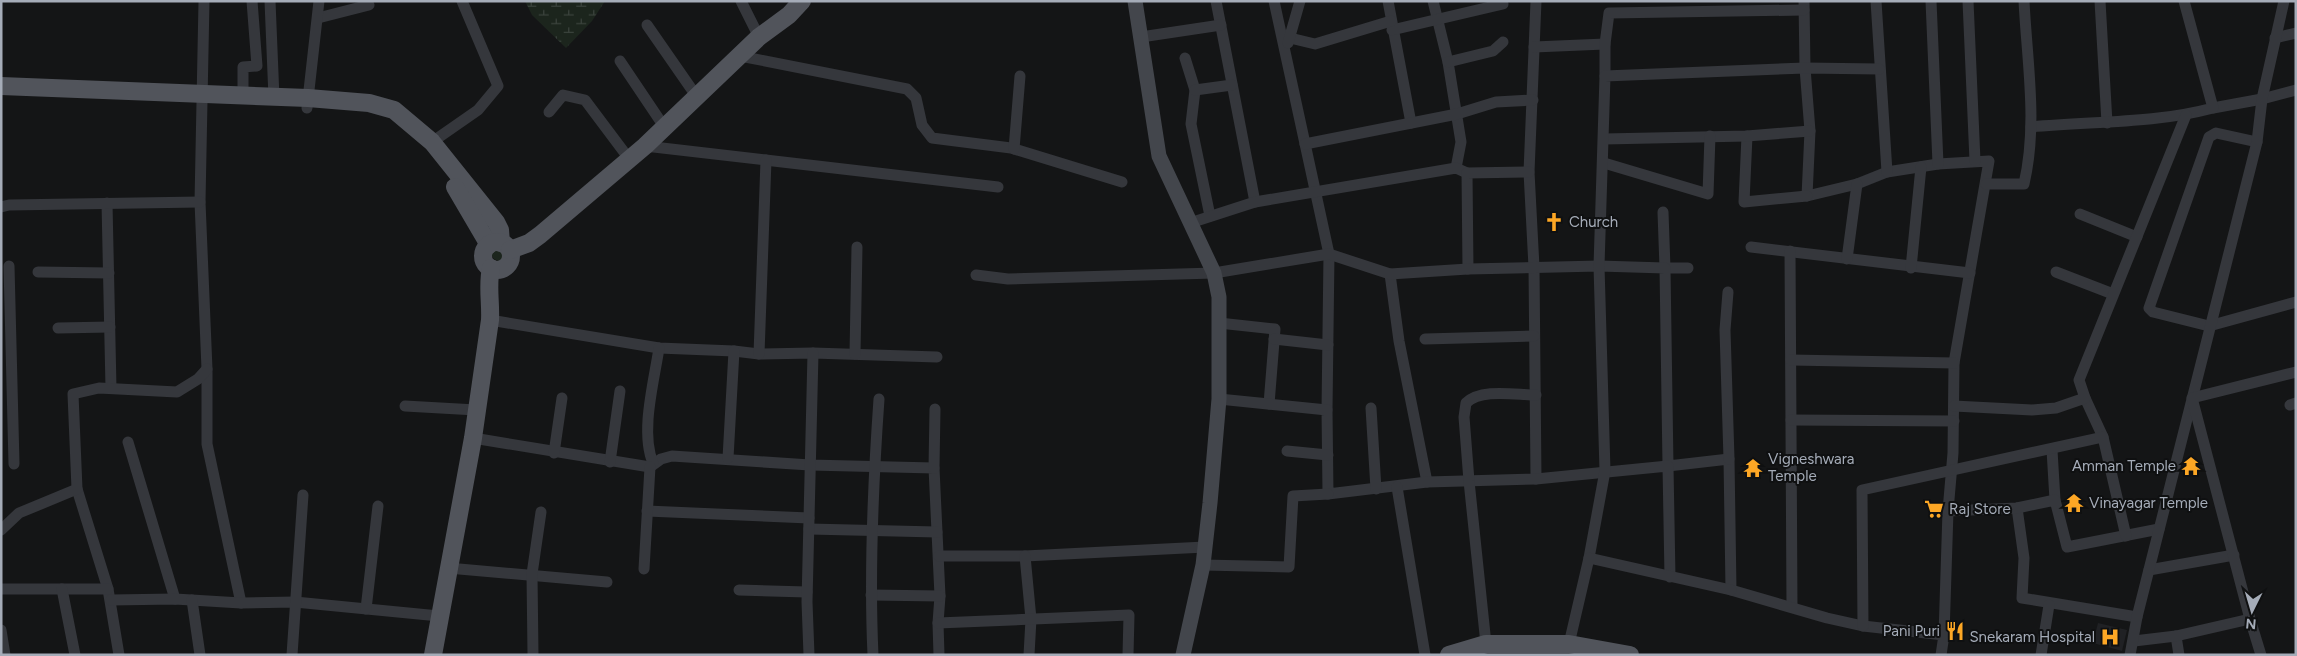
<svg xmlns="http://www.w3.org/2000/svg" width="2297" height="656" font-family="Figtree,sans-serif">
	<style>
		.built { fill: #202124 }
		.wetland { fill: url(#wetland-marsh) }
		.park { fill: url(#park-crowns) }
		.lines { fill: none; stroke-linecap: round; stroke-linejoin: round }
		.minor { stroke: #35373c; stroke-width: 11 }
		.secondary { stroke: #43464c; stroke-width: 15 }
		.primary { stroke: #51545b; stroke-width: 18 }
		.labels { text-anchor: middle; stroke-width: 4; stroke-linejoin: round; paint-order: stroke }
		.poi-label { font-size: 15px; fill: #a5acb8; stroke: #0f1011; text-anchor: start }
	</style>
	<defs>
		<pattern id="wetland-marsh" width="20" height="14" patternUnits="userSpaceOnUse" patternTransform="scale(1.25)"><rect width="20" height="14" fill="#1c251d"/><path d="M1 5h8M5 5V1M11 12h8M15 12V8" fill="none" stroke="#3a423c"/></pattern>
		<pattern id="park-crowns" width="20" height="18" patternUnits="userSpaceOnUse" patternTransform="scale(1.25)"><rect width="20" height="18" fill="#1c251d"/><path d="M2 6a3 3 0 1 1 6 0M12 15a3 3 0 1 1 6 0" fill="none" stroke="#3a423c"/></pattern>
	</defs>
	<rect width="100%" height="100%" fill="#141516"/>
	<polygon class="built" points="2098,623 2127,630 2122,651 2093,643"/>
	<polygon class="wetland" points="525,1 605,1 592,21 566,48 532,15"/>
	<polygon class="park" points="496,246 507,257 501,262 494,259 491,255"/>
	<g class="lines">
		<g class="minor">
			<polyline points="204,1 200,202 207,369 207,444 241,603"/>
			<polyline points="270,1 274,98"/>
			<polyline points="741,1 759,37"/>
			<polyline points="1216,1 1255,202"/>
			<polyline points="1274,1 1329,254 1327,410"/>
			<polyline points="1388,1 1411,123"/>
			<polyline points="1433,1 1448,62 1461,142 1456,168"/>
			<polyline points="1536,1 1529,172 1534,267 1536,479"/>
			<polyline points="1804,1 1805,68 1810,131 1807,196 1857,184 1887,172 1938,164 1989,161 1954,363 1953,453 1948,511 1944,635"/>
			<polyline points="1876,1 1887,172"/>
			<polyline points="1931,1 1938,164"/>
			<polyline points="1968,1 1975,161"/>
			<polyline points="2100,1 2107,123"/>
			<polyline points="318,18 369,5"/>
			<polyline points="647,25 697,97"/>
			<polyline points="1392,30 1503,4"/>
			<polyline points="1141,37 1221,25"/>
			<polyline points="1290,38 1315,44 1391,21"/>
			<polyline points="2275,38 2296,33"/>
			<polyline points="1288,43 1300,1"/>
			<polyline points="1534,47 1605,44"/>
			<polyline points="740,56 907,89 916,98 922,125 932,138 1011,148 1122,182"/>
			<polyline points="1185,58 1195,90 1191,124 1210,216"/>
			<polyline points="620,61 665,128"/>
			<polyline points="1448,62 1493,51 1503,42"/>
			<polyline points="1605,76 1605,44 1609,13 1804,10"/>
			<polyline points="1195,90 1232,85"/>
			<polyline points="243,97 243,67 257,66 252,1"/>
			<polyline points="307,108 319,1"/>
			<polyline points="2213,108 2262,99 2296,90"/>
			<polyline points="549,112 563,95 585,100 630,160"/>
			<path d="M2031,127C2093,121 2153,124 2213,108L2184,1"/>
			<polyline points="1747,136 1744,202 1807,196"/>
			<polyline points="1604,139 1747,136 1810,131"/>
			<polyline points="432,142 478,110 498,86 462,1"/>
			<polyline points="2257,142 2216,133 2209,137 2149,308 2153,312 2209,326 2296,302"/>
			<polyline points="1305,144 1457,114 1496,102 1533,100"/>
			<polyline points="645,146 998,187"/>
			<polyline points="1014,149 1020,76"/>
			<polyline points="1604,163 1708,194 1710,136"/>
			<path d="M1986,184H2024C2038,124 2027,62 2024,1"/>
			<polyline points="107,203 111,388"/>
			<polyline points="1,207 9,205 200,202"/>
			<polyline points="1663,212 1665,268 1688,268"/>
			<polyline points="2080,214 2137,237"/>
			<polyline points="1190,223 1255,202 1456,168 1467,173"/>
			<polyline points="1751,247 1970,273"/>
			<polyline points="1790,251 1792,607"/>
			<polyline points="1847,259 1857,184"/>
			<polyline points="9,266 14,464"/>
			<polyline points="1911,268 1921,167"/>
			<polyline points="1468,269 1467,173 1529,172"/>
			<polyline points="38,272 109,273"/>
			<polyline points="2056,272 2113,294"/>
			<polyline points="1390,274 1399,341 1427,482"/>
			<polyline points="976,275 1008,279 1214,273 1329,254 1390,274 1468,269 1599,266 1665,268 1668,466 1729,459 1731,590 1827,618 1863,626 1944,635 1941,655"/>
			<polyline points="1728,292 1725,330 1729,459"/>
			<polyline points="490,320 659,348 734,351 759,354 813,353 937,357"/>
			<polyline points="1219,323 1275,329 1269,404"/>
			<polyline points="58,328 110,327"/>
			<polyline points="1274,339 1328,345"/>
			<polyline points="1425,339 1534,336"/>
			<polyline points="759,354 766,160"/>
			<polyline points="855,354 857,247"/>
			<polyline points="1791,360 1954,363"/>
			<polyline points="2085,398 2103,437"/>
			<polyline points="1219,399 1327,410 1328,494 1427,482 1536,479 1668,466 1670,577"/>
			<polyline points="2290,405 2296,403"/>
			<polyline points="405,406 476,410"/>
			<polyline points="1954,406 2032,410 2056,408 2085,398 2079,380 2186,115"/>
			<polyline points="1371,408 1376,489"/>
			<polyline points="1791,420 1954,421"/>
			<polyline points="473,438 650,467 661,459 672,456 810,465 934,468 940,596 938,623 939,655"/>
			<polyline points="128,442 175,599"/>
			<polyline points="2052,450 2055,500"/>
			<polyline points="1287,451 1328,455"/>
			<polyline points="554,453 562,398"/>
			<polyline points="728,458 734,351"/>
			<polyline points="610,462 620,391"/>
			<path d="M653,463C640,432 654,382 659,348"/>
			<polyline points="934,468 935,409"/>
			<polyline points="1397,487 1425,655"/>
			<polyline points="77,489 108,589 119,655"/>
			<polyline points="2017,508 2024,558 2022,598 2137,617"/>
			<polyline points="647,511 809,518"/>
			<polyline points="1948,511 2017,508 2055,500 2067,547 2159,529"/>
			<polyline points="809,529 937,532"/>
			<polyline points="1,530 19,513 77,489 73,394 99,388 177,392 198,379 207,369"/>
			<polyline points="939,556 1025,556 1205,547"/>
			<polyline points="1025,556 1031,619 1029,655"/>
			<polyline points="1589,558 1605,471 1599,266 1605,76 1805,68 1879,69"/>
			<polyline points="1203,565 1289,567 1293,496 1328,494"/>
			<polyline points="448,568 607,582"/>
			<polyline points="644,569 650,467"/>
			<polyline points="2149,570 2234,555"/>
			<polyline points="1,589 108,589"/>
			<polyline points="62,589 75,655"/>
			<polyline points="739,590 807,592"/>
			<polyline points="871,595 940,596"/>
			<polyline points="111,600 175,599 241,603 295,602 439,616"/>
			<polyline points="192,600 200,655"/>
			<polyline points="366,609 378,506"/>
			<polyline points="938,623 1129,615 1128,655"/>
			<polyline points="1863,626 1862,490 2103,437 2126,536"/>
			<polyline points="1,630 5,655"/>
			<polyline points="2176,636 2179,655"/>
			<polyline points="2134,641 2176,636 2250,619"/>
			<path d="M1486,644L1469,481L1464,417L1466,403C1481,388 1516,395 1536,395"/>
			<polyline points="1569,644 1589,558 1731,590"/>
			<polyline points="292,655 303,495"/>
			<polyline points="533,655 532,574 541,512"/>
			<polyline points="809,655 807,602 813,353"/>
			<path d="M873,655C869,569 873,484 879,399"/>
			<polyline points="2041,655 2049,605"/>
			<polyline points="2130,655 2137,617 2257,142 2262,99 2284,1"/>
			<polyline points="2261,655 2250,619 2192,398 2296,372"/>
		</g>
		<polyline class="secondary" points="1135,1 1159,156 1214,273 1219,297 1219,399 1210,503 1203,565 1183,655"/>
		<g class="primary">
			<polyline points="1,86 308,98 369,103 394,110 432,142 496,222 500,230 501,243"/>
			<polyline points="455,187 489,245"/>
			<circle cx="497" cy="256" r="14"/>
			<polyline points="510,250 529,243 540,235 645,146 759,37 789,15 802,1"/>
			<path d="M433,655L473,438L490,320C491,302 487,285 491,268"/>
			<polyline points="1449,655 1486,644 1569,644 1630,655"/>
		</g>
	</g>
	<defs>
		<g id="church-bare" transform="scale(1.5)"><path d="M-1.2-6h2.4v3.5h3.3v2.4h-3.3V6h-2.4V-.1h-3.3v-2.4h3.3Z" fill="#fda725" stroke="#0f1011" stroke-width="2.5" paint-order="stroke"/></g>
		<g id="temple-bare" transform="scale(1.5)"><path d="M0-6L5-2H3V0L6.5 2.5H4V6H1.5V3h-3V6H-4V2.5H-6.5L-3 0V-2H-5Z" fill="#fda725" stroke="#0f1011" stroke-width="2.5" paint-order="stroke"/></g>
		<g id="supermarket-bare" transform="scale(1.5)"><path d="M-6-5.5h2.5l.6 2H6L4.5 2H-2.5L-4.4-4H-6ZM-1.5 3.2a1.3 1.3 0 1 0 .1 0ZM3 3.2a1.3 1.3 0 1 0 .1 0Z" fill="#fda725" stroke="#0f1011" stroke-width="2.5" paint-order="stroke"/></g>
		<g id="restaurant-bare" transform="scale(1.5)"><path d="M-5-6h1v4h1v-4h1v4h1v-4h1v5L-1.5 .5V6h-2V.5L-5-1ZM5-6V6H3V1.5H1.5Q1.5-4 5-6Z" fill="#fda725" stroke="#0f1011" stroke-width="2.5" paint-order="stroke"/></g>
		<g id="hospital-bare" transform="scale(1.5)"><path d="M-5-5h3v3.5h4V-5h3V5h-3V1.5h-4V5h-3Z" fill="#fda725" stroke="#0f1011" stroke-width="2.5" paint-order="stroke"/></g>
	</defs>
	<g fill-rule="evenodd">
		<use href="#church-bare" x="1554" y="222"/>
		<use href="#temple-bare" x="2191" y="466"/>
		<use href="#temple-bare" x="1753" y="468"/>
		<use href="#temple-bare" x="2074" y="503"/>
		<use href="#supermarket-bare" x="1934" y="509"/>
		<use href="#restaurant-bare" x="1955" y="631"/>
		<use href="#hospital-bare" x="2110" y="637"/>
	</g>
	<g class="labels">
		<g class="poi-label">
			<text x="1569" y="227">Church</text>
			<text x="1768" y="464">Vigneshwara<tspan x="1768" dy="17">Temple</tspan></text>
			<text x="2176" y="471" text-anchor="end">Amman Temple</text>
			<text x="2089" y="508">Vinayagar Temple</text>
			<text x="1949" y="514">Raj Store</text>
			<text x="1940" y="636" text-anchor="end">Pani Puri</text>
			<text x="2095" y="642" text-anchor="end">Snekaram Hospital</text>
		</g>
	</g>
	<rect width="2297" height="656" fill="none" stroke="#a5acb8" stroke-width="5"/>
	<g transform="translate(2252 611) rotate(185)" stroke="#0f1011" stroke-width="4" paint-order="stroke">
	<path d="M0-4L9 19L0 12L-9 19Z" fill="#a5acb8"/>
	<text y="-8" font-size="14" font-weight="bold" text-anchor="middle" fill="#a5acb8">N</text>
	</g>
</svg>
